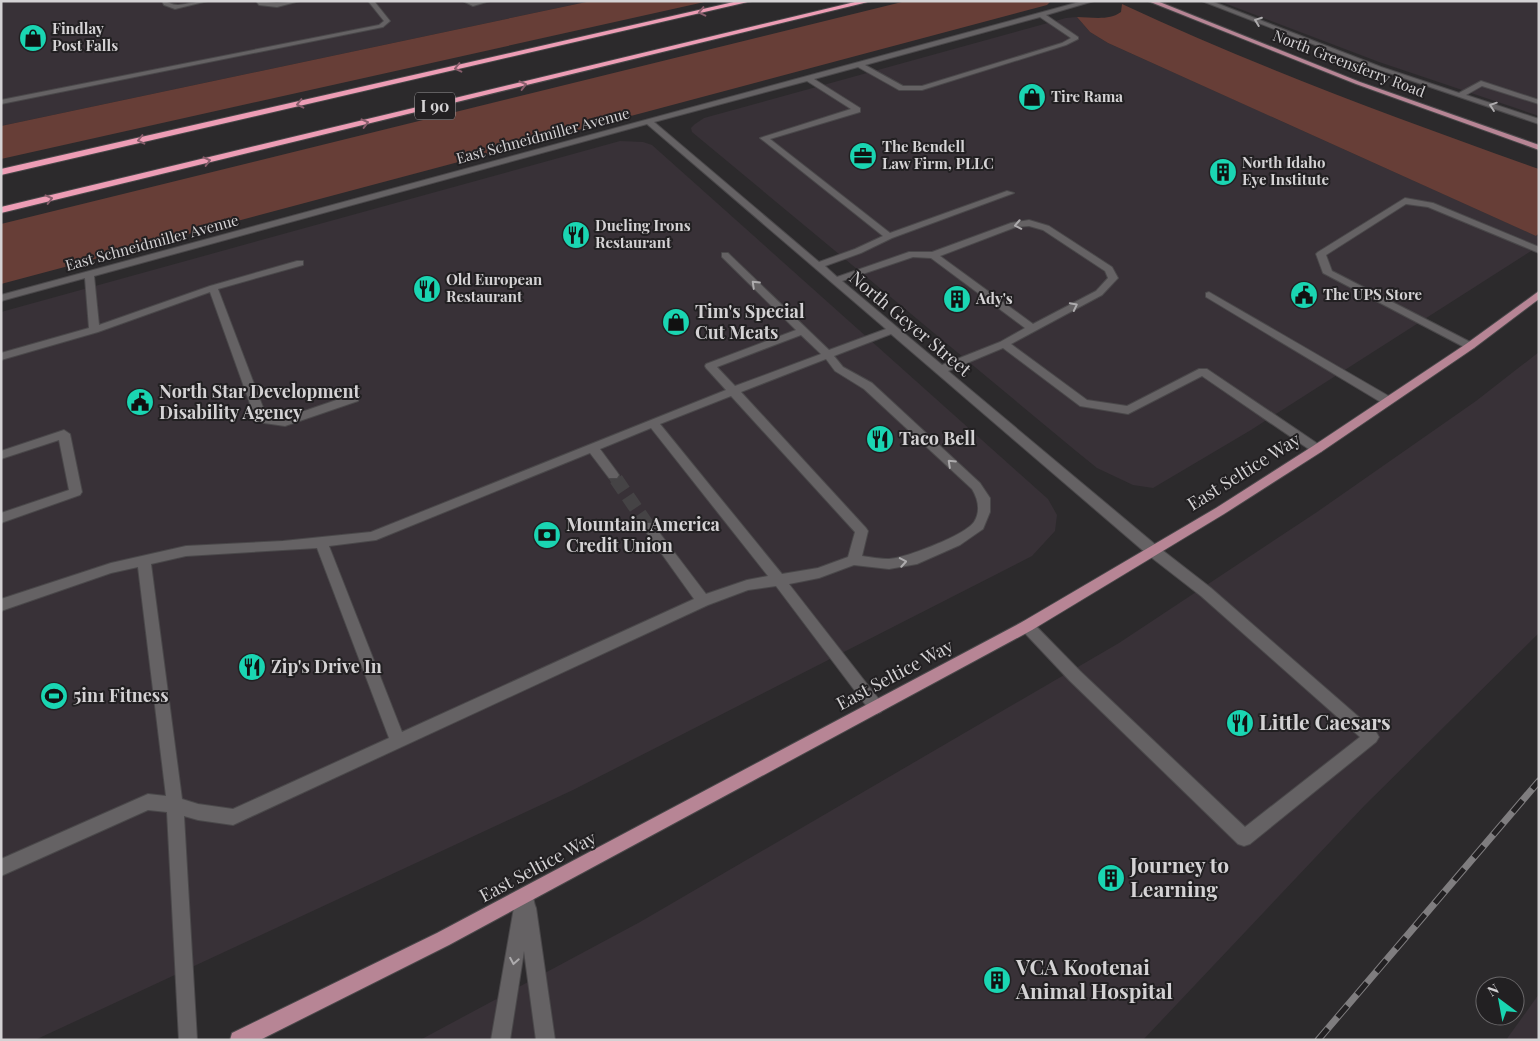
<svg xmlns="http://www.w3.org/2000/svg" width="1540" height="1041" font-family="'Playfair Display',serif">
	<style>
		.built { fill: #383137 }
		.green { fill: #673e37 }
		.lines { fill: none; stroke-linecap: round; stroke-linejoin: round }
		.minor-tunnel-far1 { stroke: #454345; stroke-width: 11; stroke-dasharray: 11 5.5; stroke-linecap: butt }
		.minor-tunnel { stroke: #454345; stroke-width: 14; stroke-dasharray: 14 7; stroke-linecap: butt }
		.minor-casing { stroke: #4a484a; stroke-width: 2 }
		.major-casing { stroke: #4a484a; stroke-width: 2 }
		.highway-casing { stroke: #4a484a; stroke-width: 2 }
		.minor { fill: #656264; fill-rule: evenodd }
		.major { fill: #b78595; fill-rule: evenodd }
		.highway { fill: #ed9db5; fill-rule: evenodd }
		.rail-casing { stroke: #7f7d7f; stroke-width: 7 }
		.rail { stroke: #222022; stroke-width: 5; stroke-dasharray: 15; stroke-linecap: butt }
		.oneway { stroke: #885e6c }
		.oneway2 { stroke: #adabad }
		.labels { text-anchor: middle; stroke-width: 4; stroke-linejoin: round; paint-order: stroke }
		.far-poi-label { font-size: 15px; font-weight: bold; fill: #d4d2d4; stroke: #222022; text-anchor: start }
		.far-street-label { font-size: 15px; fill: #d4d2d4; stroke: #222022 }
		.shield { fill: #222022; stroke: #9f9d9f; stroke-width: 1 }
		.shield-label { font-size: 16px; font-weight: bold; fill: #d4d2d4 }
		.poi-label { font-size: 18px; font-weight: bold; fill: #d4d2d4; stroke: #222022; text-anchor: start }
		.street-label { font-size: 18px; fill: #d4d2d4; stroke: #222022 }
		.near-poi-label { font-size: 21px; font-weight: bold; fill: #d4d2d4; stroke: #222022; text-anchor: start }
	</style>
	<rect width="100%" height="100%" fill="#2c2a2c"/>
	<g class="built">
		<polygon points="1,1 591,1 1,126"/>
		<polygon points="1219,1 1539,1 1539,116 1379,62"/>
		<polygon points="1077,17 1090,32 1108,43 1539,237 1539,246 1251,430 1153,488 1133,485 1097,468 1076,451 692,132 691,128 695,124 704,118 1066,18"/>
		<polygon points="620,141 643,142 652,145 1048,499 1057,515 1055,531 1032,556 573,790 35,1040 1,1040 1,312"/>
		<polygon points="1539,352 1539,633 1365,805 1143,1040 420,1040 640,922 1119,643 1317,512 1476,401"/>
		<polygon points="1539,994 1539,1040 1506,1040"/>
	</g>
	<g class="green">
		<polygon points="591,1 709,1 1,159 1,126"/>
		<polygon points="906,1 1051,1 1047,5 1,284 1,224"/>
		<path d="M1122,4C1257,67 1398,119 1539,169V233L1536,236L1108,43L1090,32L1077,17C1091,17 1109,21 1121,12Z"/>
	</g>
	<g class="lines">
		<polyline class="minor-tunnel-far1" points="613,475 616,480"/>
		<polyline class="minor-tunnel" points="616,479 648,526"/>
		<g class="minor-casing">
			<g id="minor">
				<path d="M162,1C168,1 171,5 178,5C188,4 197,1 208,1L175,9L164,5Z"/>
				<polygon points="256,1 277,3 300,1 277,7 259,5"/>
				<polygon points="368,1 374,1 390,21 383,27 1,104 1,100 379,25 384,21"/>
				<polygon points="463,1 490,1 473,6"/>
				<path d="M1083,1H1094L1046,15L1078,37V39L1066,45L922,90H899L858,67L814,79L860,108V112L770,139L890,233L1007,191L1014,193L892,238L861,253L825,266L837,277L909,252H932L1011,223L1029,220L1049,226L1112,267L1118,278L1102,295L1011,344L1087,400L1127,406L1199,369H1207L1321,446L1323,449L1321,452H1313L1202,376L1128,414L1080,406L1003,348L948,371L1157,546L1211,588L1376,732L1379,737L1376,742L1250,844L1244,846L1238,844L1070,681L1022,630L1020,626L1022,622L1027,620L1032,622L1080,671L1245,827L1360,737L1201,596L1147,554L891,334L834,356L843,367L872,383L980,483L990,498V512L983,529L960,545L917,564L889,569L854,565L819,578L789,584L881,702L883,707L881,712L876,714L871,712L776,586L748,590L708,605L233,825L198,820L184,816L197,1040H179L167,812L148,810L1,876V859L148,794L166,796L138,567L111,573L1,611V599L111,563L186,546L283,541L371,532L726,390L706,368L705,366L706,364L796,330L722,257V253H728L829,350L886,329L647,124L94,276L99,325L210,286L297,261H303V265L218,289L264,410L271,416L284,418L354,394L359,398L358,401L285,426L264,423L253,412L210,292L98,332L1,360V353L89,328L85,278L1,301V295ZM1040,17L1071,38L1062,43L922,86H903L865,65ZM807,81L851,109L760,138L883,236L855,249L819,262L654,122ZM1029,226L1043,230L1105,271L1108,278L1096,291L1033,324L940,256L1016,227ZM913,257L931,258L1025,328L1000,342L942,365L842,281ZM801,335L821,354L735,386L717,367ZM826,359L835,371L864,389L972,489C978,499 981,511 974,522C965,535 906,558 889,559C880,559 870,557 862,556L868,531L866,528L741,392ZM731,396L855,532L848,557L818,568L782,574L660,424ZM651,428L768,576L747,580L706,594L652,523H644L642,526L644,529L694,599L402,732L329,546L376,540L590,453L609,478H617L619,475L617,472L600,449ZM317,548L389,738L233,809L198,804L182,799L151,564L186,556Z"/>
				<polygon points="1202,1 1211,1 1381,67 1459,93 1481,81 1539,100 1539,104 1482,86 1466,95 1539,119 1539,124 1377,69"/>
				<polygon points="1405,198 1433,203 1539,247 1539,253 1428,207 1406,204 1326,255 1332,271 1474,344 1475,346 1474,348 1466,348 1323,273 1316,254 1318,252"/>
				<polygon points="1209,292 1392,398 1394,401 1388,405 1384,404 1206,297 1206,293"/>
				<polygon points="64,430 70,434 82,492 80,495 1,523 1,513 69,490 59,440 1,459 1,451"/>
				<path d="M525,887L531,890C534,896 533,902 536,908L555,1040H536L524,951L510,1040H491L516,896L519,890Z"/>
			</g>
		</g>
		<g class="major-casing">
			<g id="major">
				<polygon points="1148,1 1157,1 1360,82 1539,145 1539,150 1356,84"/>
				<polygon points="1539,291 1539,299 1474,348 1321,452 1224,514 1032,630 449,945 260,1040 230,1040 232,1033 437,933 1022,622 1216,508 1313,446 1466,344"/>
			</g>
		</g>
		<g class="highway-casing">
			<g id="highway">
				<polygon points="738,1 752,1 1,175 1,169"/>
				<polygon points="859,1 872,1 1,213 1,207"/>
			</g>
		</g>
		<use href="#minor" class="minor"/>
		<use href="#major" class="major"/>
		<use href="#highway" class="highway"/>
		<g class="rail-casing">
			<polyline id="rail" points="1318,1040 1539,781"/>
		</g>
		<use href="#rail" class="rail"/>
	</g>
	<defs><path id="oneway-chevron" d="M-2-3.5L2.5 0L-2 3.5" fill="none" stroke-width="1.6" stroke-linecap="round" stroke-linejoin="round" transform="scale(1.25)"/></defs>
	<g class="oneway">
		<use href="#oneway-chevron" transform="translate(702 12) rotate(167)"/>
		<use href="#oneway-chevron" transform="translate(458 68) rotate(167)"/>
		<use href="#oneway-chevron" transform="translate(523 85) rotate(-14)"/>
		<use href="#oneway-chevron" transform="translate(300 104) rotate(167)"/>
		<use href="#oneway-chevron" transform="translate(365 123) rotate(-14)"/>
		<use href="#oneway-chevron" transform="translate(141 140) rotate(167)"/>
		<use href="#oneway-chevron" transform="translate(207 161) rotate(-14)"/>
		<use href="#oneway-chevron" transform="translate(49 199) rotate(-14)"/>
	</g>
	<g class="oneway2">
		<use href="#oneway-chevron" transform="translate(1258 21) rotate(-159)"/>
		<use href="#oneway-chevron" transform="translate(1493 106) rotate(-161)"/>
		<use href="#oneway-chevron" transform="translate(1018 225) rotate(169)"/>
		<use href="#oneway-chevron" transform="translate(755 284) rotate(-136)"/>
		<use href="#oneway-chevron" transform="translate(1074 306) rotate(-27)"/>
		<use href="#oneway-chevron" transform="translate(951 463) rotate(-137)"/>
		<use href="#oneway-chevron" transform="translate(903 562) rotate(-10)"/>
		<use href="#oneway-chevron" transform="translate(514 961) rotate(100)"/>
	</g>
	<defs>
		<g id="shop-disc" transform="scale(1.4375)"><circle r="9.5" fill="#1ad5b2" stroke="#222022"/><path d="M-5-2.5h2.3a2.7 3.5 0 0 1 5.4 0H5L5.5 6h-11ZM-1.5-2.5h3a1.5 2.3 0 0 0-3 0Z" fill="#111"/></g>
		<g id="office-disc" transform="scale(1.4375)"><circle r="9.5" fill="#1ad5b2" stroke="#222022"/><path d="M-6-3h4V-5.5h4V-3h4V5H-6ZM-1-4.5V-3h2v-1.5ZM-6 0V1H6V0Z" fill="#111"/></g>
		<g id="building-disc" transform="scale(1.4375)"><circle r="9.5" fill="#1ad5b2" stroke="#222022"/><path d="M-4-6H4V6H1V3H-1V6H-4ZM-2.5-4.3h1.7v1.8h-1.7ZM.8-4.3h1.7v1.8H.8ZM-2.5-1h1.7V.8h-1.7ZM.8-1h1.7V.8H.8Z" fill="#111"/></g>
		<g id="restaurant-disc" transform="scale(1.4375)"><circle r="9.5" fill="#1ad5b2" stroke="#222022"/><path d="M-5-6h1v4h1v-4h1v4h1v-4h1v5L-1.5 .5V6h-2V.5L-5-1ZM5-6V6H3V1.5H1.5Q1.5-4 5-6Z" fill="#111"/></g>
		<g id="civic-disc" transform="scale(1.4375)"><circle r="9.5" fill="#1ad5b2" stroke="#222022"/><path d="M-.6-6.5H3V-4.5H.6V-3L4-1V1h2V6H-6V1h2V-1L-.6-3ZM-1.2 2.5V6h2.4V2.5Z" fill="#111"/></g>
		<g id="bank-disc" transform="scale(1.4375)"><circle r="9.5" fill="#1ad5b2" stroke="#222022"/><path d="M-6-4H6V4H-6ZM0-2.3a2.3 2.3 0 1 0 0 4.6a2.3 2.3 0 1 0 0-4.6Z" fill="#111"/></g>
		<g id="stadium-disc" transform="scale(1.4375)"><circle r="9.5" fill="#1ad5b2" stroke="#222022"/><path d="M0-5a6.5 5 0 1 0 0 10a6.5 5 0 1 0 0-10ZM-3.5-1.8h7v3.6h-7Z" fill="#111"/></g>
	</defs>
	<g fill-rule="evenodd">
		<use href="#shop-disc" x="33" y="38"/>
		<use href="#shop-disc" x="1032" y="97"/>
		<use href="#office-disc" x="863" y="156"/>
		<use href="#building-disc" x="1223" y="172"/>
		<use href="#restaurant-disc" x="576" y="235"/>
		<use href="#restaurant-disc" x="427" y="289"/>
		<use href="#civic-disc" x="1304" y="295"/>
		<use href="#building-disc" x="957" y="299"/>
		<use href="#shop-disc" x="676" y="322"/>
		<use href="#civic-disc" x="140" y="402"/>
		<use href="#restaurant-disc" x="880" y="439"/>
		<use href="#bank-disc" x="547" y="535"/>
		<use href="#restaurant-disc" x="252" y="667"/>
		<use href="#stadium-disc" x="54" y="696"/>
		<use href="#restaurant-disc" x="1240" y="723"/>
		<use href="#building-disc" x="1111" y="878"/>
		<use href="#building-disc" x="997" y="980"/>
	</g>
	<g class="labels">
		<g class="far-poi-label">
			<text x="52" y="34">Findlay<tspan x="52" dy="17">Post Falls</tspan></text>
			<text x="1051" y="102">Tire Rama</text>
			<text x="882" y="152">The Bendell<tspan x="882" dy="17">Law Firm, PLLC</tspan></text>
			<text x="1242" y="168">North Idaho<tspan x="1242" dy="17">Eye Institute</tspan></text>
			<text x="595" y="231">Dueling Irons<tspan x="595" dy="17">Restaurant</tspan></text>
			<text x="446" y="285">Old European<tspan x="446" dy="17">Restaurant</tspan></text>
			<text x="1323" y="300">The UPS Store</text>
			<text x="976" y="304">Ady's</text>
		</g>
		<g class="far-street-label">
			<text transform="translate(1349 64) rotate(21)" y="5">North Greensferry Road</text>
			<text transform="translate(543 136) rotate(-15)" y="5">East Schneidmiller Avenue</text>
			<text transform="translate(152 243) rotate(-15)" y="5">East Schneidmiller Avenue</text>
		</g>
		<rect class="shield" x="415" y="92.5" width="40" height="27" rx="4"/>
		<g class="shield-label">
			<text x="435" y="112">I 90</text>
		</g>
		<g class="poi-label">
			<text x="695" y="318">Tim's Special<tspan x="695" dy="21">Cut Meats</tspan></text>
			<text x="159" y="398">North Star Development<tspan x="159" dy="21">Disability Agency</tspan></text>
			<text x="899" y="445">Taco Bell</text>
			<text x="566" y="531">Mountain America<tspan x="566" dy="21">Credit Union</tspan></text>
			<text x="271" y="673">Zip's Drive In</text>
			<text x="73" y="702">5in1 Fitness</text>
		</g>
		<g class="street-label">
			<text transform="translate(910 324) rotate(40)" y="6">North Geyer Street</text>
			<text transform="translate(1244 472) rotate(-32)" y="6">East Seltice Way</text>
			<text transform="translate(895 675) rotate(-28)" y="6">East Seltice Way</text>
			<text transform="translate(538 867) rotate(-28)" y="6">East Seltice Way</text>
		</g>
		<g class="near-poi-label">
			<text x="1259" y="730">Little Caesars</text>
			<text x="1130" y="873">Journey to<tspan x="1130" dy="24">Learning</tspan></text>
			<text x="1016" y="975">VCA Kootenai<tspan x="1016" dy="24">Animal Hospital</tspan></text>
		</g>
	</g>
	<rect width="1540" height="1041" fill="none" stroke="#d4d2d4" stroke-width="5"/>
	<g transform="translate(1500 1001) rotate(328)"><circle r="24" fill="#222022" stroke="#696769"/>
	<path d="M0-4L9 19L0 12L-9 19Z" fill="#1ad5b2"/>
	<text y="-8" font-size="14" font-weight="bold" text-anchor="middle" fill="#d4d2d4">N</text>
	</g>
</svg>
